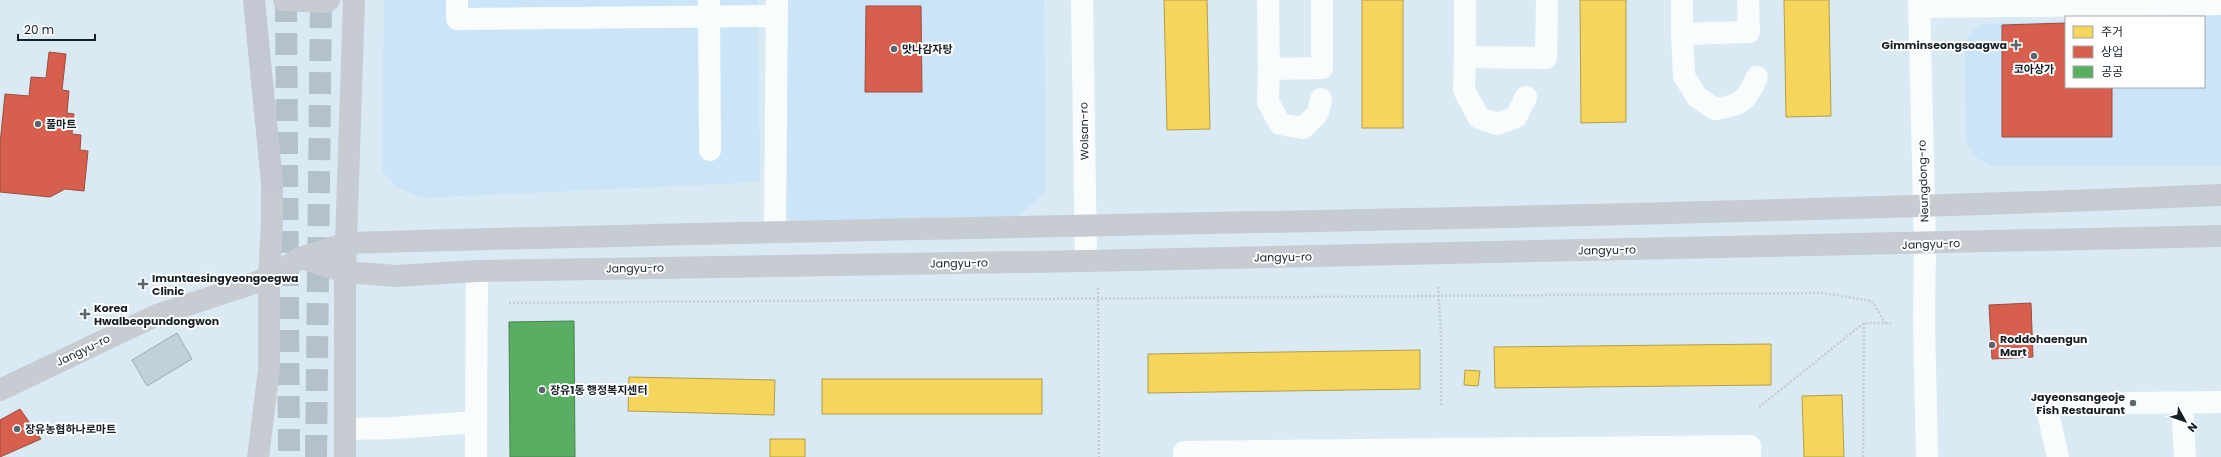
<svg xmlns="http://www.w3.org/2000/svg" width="2221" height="457" font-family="Poppins,'Noto Sans KR',sans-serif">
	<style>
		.built { fill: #cbe4f7 }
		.homes { fill: #f6d55c; stroke: #b29e4c }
		.shops { fill: #d6604d; stroke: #9c4c41 }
		.public { fill: #5aae61; stroke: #45834f }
		.building { fill: #c0d2d8; stroke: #9eabb0 }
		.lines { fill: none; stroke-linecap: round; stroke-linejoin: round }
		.major-tunnel { stroke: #b3c1cb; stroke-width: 22; stroke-dasharray: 22 11; stroke-linecap: butt }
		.path { stroke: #c7cccf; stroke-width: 2.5; stroke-dasharray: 2 2; stroke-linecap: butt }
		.minor { stroke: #f9fcfd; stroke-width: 22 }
		.major { stroke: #c7cbd2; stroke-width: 22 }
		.highway { stroke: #c4c8d2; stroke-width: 22 }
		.poi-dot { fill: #5a666e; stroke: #fff; stroke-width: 1.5 }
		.labels { text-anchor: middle; stroke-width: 4; stroke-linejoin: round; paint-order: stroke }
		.poi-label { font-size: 11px; font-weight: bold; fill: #151f26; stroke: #fff; text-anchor: start }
		.street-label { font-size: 11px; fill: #151f26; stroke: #fff }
	</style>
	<rect width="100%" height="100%" fill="#daeaf4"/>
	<g class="built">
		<polygon points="384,0 758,0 760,182 422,198 396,187 382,170"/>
		<polygon points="777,0 1044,0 1046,191 1018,217 795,222 785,217"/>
		<polygon points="2221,15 2221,166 1990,166 1977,158 1966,143 1965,46 1969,35 1976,27 1983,24 2066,21 2066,87 2204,87 2204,17 2174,17"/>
	</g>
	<g class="homes">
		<polygon points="1164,0 1207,0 1210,129 1167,130"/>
		<rect x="1362" y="0" width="41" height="128"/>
		<polygon points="1580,0 1626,0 1626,122 1581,123"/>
		<polygon points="1784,0 1829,0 1831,116 1786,117"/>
		<polygon points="1771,344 1771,385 1495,388 1494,347"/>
		<polygon points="1420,350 1420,389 1148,393 1148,354"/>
		<polygon points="1465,370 1480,371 1478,386 1464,385"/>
		<polygon points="629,377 775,380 774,415 628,411"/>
		<rect x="822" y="379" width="220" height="35"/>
		<polygon points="1842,395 1844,457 1804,457 1802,396"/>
		<rect x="770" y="439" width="35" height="18"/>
	</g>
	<g class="shops">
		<polygon points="866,6 921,6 922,92 865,92"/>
		<polygon points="2066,23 2066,87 2112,87 2112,137 2002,137 2002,25"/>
		<polygon points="49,52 66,54 62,90 69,91 67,113 74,114 72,134 81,135 80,150 88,151 84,191 65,189 50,197 0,192 0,144 5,94 29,96 31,77 46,78"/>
		<polygon points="2031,303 2033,357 1992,359 1989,305"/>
		<polygon points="20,409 41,439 0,457 0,420"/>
	</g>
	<polygon class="public" points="574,321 575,457 510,457 509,322"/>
	<polygon class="building" points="177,333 192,359 147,386 132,360"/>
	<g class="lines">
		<g class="major-tunnel">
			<polyline points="286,0 289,457"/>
			<polyline points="316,457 321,0"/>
		</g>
		<g class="path">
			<polyline points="1438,287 1441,332 1441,407"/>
			<polyline points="1098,288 1099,457"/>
			<polyline points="509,303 1823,293 1872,301 1885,323"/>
			<polyline points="1759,407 1864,323 1891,323"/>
			<polyline points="1863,457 1864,323"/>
		</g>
		<g class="minor">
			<polyline points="457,0 457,19 777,16"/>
			<polyline points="709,0 710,150"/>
			<polyline points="1082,0 1086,261"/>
			<polyline points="1268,0 1269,69 1322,68 1322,0"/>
			<polyline points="1465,0 1465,57 1546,58 1547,0"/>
			<polyline points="1682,0 1682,34 1749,32 1748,0"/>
			<polyline points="1919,0 1925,244 1924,321 1927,457"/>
			<polyline points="1919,7 2221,4"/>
			<path d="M1682,34L1684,76L1697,97L1715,109C1740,106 1747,101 1757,77"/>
			<polyline points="1465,57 1464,90 1479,118 1497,124 1516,117 1526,97"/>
			<polyline points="1269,69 1268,102 1280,124 1303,128 1318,113 1321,99"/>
			<polyline points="775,231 777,0"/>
			<polyline points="2182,403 2185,457"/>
			<polyline points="476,422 476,457"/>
			<polyline points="345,429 393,428 476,422 477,271"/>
			<polyline points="1184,457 1184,452 1750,446 1750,457"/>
			<polyline points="2058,457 2046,404 2221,402"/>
		</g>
		<g class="major">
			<polyline points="284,0 327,2 329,0"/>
			<polyline points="300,258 345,272 397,276 477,271 1086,261 2221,236"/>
			<path d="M0,390L157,315L269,278L300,258L347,243C972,224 1597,221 2221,195"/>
			<polyline points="258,457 269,369 269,278 272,222 272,183"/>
			<polyline points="345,457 345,272 354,0"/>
		</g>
		<polyline class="highway" points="254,0 272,183"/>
	</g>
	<g class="poi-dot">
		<path d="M2014 39h4v4h4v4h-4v4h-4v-4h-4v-4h4z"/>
		<circle cx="894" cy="49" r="4"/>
		<circle cx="2034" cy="56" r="4"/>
		<circle cx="38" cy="124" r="4"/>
		<path d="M141 278h4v4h4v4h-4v4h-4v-4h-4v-4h4z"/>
		<path d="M83 308h4v4h4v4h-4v4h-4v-4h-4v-4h4z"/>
		<circle cx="1992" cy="345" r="4"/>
		<circle cx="542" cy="390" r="4"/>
		<circle cx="2133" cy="403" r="4"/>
		<circle cx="17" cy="429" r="4"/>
	</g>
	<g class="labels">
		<g class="poi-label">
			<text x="2007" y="49" text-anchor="end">Gimminseongsoagwa</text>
			<text x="902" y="53">맛나감자탕</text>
			<text x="2034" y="73" text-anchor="middle">코아상가</text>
			<text x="46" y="128">풀마트</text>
			<text x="152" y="282">Imuntaesingyeongoegwa<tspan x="152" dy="13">Clinic</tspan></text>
			<text x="94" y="312">Korea<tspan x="94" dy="13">Hwalbeopundongwon</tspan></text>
			<text x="2000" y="343">Roddohaengun<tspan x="2000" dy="13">Mart</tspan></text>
			<text x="550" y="394">장유1동 행정복지센터</text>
			<text x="2125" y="401" text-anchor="end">Jayeonsangeoje<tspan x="2125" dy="13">Fish Restaurant</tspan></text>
			<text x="25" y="433">장유농협하나로마트</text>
		</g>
		<g class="street-label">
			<text transform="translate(1084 131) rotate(-91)" y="4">Wolsan-ro</text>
			<text transform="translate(1923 181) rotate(-92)" y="4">Neungdong-ro</text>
			<text transform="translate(1931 244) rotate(-2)" y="4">Jangyu-ro</text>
			<text transform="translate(1607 250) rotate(-1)" y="4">Jangyu-ro</text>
			<text transform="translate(1283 257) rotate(-1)" y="4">Jangyu-ro</text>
			<text transform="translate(959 263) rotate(-1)" y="4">Jangyu-ro</text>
			<text transform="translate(635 268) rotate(-1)" y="4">Jangyu-ro</text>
			<text transform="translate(83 350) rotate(-26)" y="4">Jangyu-ro</text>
		</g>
	</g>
	<rect x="2065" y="16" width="140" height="72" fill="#ffffff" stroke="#a1a5a8"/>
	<rect x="2073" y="26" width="20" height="12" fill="#f6d55c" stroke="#a1a5a8"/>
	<text x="2101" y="36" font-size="12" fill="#151f26">주거</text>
	<rect x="2073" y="46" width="20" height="12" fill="#d6604d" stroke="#a1a5a8"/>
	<text x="2101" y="56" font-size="12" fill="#151f26">상업</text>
	<rect x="2073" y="66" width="20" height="12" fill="#5aae61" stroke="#a1a5a8"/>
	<text x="2101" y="76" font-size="12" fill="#151f26">공공</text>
	<g transform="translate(2185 421) rotate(130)" stroke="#ffffff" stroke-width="3" paint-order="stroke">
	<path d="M0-3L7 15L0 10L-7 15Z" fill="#151f26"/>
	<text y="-6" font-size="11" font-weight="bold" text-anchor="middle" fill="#151f26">N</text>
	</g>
	<path d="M18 34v6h77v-6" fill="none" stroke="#151f26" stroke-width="2"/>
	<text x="24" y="34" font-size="12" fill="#151f26" stroke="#ffffff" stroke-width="3" paint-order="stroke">20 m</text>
</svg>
